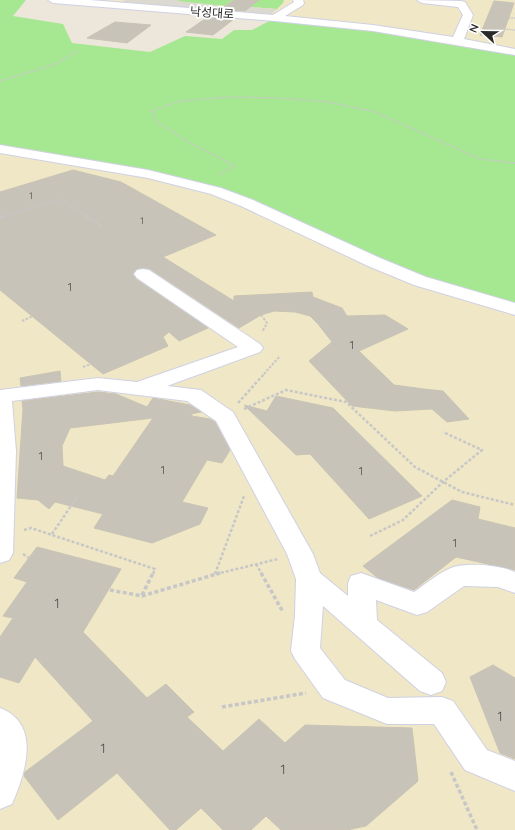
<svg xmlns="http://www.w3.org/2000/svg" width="515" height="830" font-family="Quicksand,'Noto Sans KR',sans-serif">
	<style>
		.education { fill: #f0e7c7 }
		.green { fill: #a6e891 }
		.plaza { fill: #dcd9d1 }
		.building { fill: #c8c3b9; stroke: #c8c3b3; fill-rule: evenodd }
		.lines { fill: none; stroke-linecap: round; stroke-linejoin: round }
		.minor-casing { stroke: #cfd1e3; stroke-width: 2 }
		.path-far3 { stroke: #c7c7c7; stroke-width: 1.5; stroke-dasharray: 1.5 1; stroke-linecap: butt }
		.path-far2 { stroke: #c7c7c7; stroke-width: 2; stroke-dasharray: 2.5 1.5; stroke-linecap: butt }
		.path-far1 { stroke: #c7c7c7; stroke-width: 2.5; stroke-dasharray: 3 2; stroke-linecap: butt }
		.path { stroke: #c7c7c7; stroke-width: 3.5; stroke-dasharray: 4 2.5; stroke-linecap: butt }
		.minor { fill: #fff; fill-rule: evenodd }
		.labels { text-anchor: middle; stroke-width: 4; stroke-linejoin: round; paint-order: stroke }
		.far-number-label { font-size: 10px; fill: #51504d }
		.far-street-label { font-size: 12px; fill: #292929; stroke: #fff }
		.number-label { font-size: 12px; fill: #51504d }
		.near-number-label { font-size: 14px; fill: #51504d }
	</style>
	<rect width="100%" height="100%" fill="#ede6da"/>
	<g class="education">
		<polygon points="53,0 515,0 515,52 403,32"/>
		<polygon points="0,149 186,183 515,309 515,830 0,830"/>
	</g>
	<g class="green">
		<polygon points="0,0 26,0 13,16 63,24 72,43 150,52 185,36 222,39 234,30 252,30 275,18 345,26 515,52 515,309 467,296 186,183 0,149"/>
		<polygon points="179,0 233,0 224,6 176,1"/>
		<polygon points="257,0 284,0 283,3 277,9 250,7"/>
	</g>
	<polygon class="plaza" points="125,0 179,0 177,1 224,6 222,8 250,7 277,9 269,16 120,3"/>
	<g class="building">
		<polygon points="234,0 259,0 245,11 220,9"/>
		<polygon points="494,1 514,3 502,37 480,35"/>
		<polygon points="208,17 234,19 213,35 186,32"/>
		<polygon points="115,22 151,25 127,43 87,38"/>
		<polygon points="73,170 121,182 216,235 163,257 234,301 234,296 312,292 313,297 342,308 347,316 385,315 408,329 359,351 394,385 424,389 443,391 469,419 447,422 432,409 395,411 352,406 309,361 332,342 318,324 310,316 295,312 274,311 261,315 239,328 150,269 143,268 137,269 133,273 136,279 208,328 179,341 169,332 163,337 168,346 103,374 0,290 0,192"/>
		<polygon points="60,371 61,381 21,386 20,378"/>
		<path d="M98,392L116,394L147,407L153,398L190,405L201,412L191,414L192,416L210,419L215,422L230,450L222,463L207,460L182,502L208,508L200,524L152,543L94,528L103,514L55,502L49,509L38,500L17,498L23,409L22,401ZM153,418L113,476L109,475L105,480L63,466L62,446L70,428Z"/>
		<polygon points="276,396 333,408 422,496 369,519 310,454 296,455 244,405 267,411"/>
		<polygon points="452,500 480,507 478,519 515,528 515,570 456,557 414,590 378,578 363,566"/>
		<polygon points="37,547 121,569 83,632 147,698 166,684 194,712 187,717 223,751 259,719 285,743 305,725 412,728 418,781 366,826 347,830 281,830 266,816 251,830 223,830 201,808 176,830 170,830 117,773 58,820 24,776 25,772 93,721 35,657 19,683 0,677 0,637 13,618 3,616 27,582 14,578"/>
		<polygon points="493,665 515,678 515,759 500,753 470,677"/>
	</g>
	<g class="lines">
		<g class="minor-casing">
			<g id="minor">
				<polygon points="48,0 90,0 273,15 294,2 293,0 303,0 304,3 303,5 285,16 373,25 453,37 463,15 458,7 422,3 417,0 461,1 465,2 473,15 464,39 515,49 515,55 373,31 275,21 53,3"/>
				<polygon points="0,145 148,170 221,188 253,200 380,258 426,277 515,303 515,315 414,285 368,266 241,206 211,194 148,178 0,153"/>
				<path d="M143,269L149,270L260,344L263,348L260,352L167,386L201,390L233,412L313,554L320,573L348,596V583L351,576L361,573L414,592C426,584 438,573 451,568C466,562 500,565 515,572V593L498,587L464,586L427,612L417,615L376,600L377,620L442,673L446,682L442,691L431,695L420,691L323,606L320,648L345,680L388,698L442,697L453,701L487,750L515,761V791L465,770L434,724H387L323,698L295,659L291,651L295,615L296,579L287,554L216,421L187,401L98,390L12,401L16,451L13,553L9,560L0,563V390L98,378L137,382L238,347L137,278L134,274L137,270Z"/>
				<path d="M0,708C42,724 25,774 12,804L0,809Z"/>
			</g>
		</g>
		<g class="path-far3">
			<polyline points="509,18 515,18"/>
			<polyline points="504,29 515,30"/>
			<polyline points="0,81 53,65 78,51"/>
			<polyline points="218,175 235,166 188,142 156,121 151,111 180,101 228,97 278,98 328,102 375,112 480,159 515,163"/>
			<polyline points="2,217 59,199 88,217"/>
		</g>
		<g class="path-far2">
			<polyline points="86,216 103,227"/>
			<polyline points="0,218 5,216"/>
			<polyline points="261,315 267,323 262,332"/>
			<polyline points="22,321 33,316"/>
			<polyline points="83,367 91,364"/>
			<polyline points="264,374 280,356"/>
		</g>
		<g class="path-far1">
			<polyline points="238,403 265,373"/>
			<polyline points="244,409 286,390 346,402 415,467 462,492 515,505"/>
			<polyline points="24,530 31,528 155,569 153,574"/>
			<polyline points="52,534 77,497"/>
			<polyline points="370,536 403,520 443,482 482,450 443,432"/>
			<polyline points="23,554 29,558"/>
			<polyline points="256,564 262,574"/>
			<polyline points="215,574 244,496"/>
			<polyline points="216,574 278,559"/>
		</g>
		<g class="path">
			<polyline points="261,573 283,612"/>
			<polyline points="110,590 142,596 220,573"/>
			<polyline points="142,595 153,573"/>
			<polyline points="222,707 306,693"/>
			<polyline points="451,772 477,830"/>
		</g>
		<use href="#minor" class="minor"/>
	</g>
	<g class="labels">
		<g class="far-number-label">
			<text x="31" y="199">1</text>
			<text x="142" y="224">1</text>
		</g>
		<g class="far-street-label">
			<text transform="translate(212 13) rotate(4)" y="4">낙성대로</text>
		</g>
		<g class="number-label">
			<text x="70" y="291">1</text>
			<text x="352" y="349">1</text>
			<text x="41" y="460">1</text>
			<text x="163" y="474">1</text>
			<text x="361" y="475">1</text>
			<text x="455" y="547">1</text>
		</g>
		<g class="near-number-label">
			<text x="57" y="608">1</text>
			<text x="500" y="721">1</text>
			<text x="103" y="753">1</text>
			<text x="283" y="774">1</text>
		</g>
	</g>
	<g transform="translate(483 32) rotate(292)" stroke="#ffffff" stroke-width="3" paint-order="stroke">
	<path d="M0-3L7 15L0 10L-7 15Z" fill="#292929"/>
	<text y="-6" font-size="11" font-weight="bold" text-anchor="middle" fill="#292929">N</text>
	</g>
</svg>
